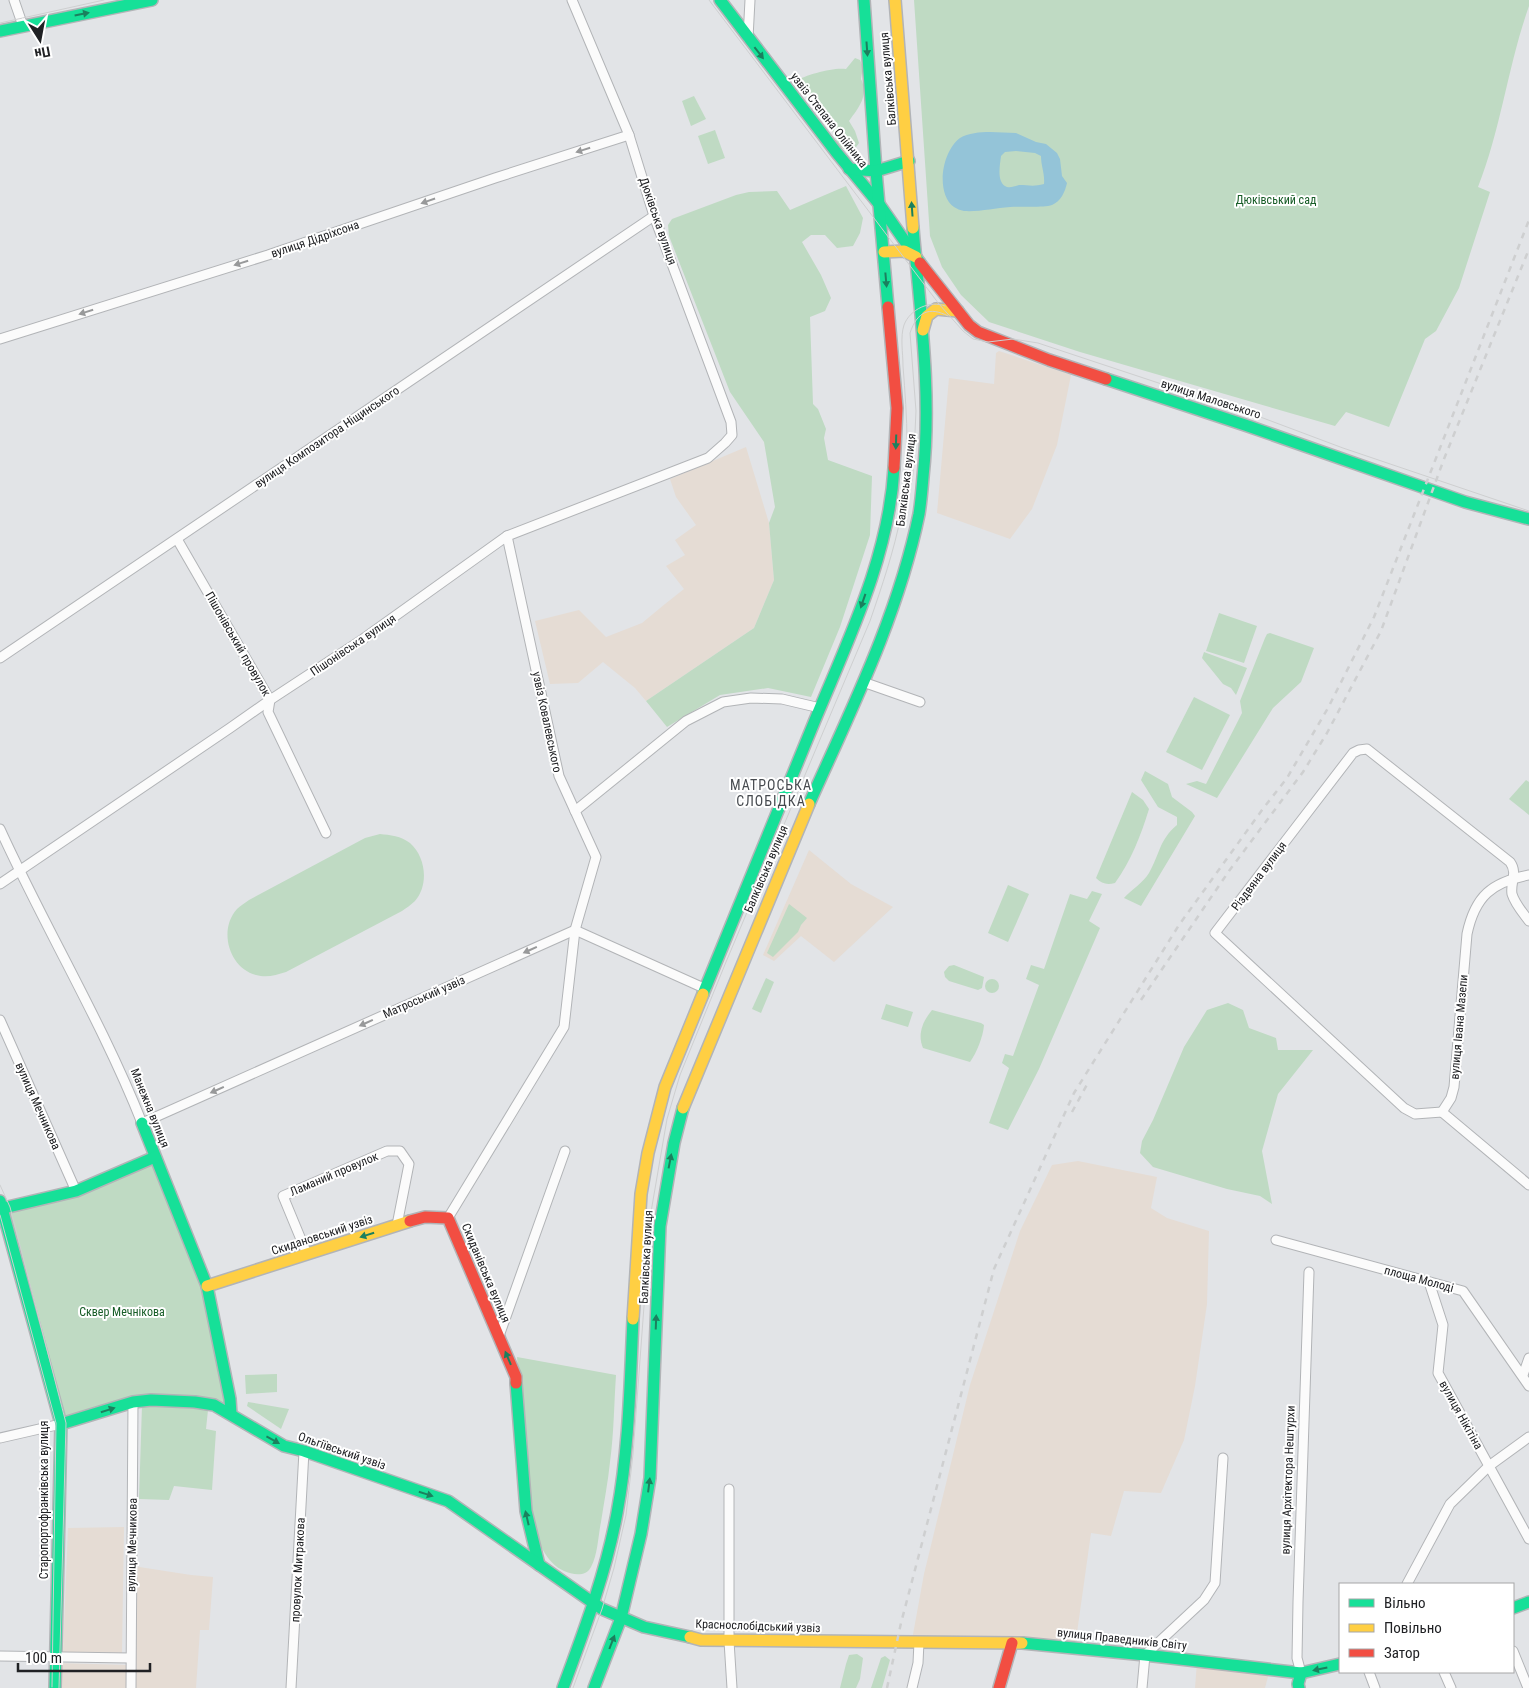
<svg xmlns="http://www.w3.org/2000/svg" width="1529" height="1688" font-family="'Roboto Condensed',sans-serif">
	<style>
		.commercial { fill: #e5dcd4 }
		.green { fill: #bfdac3 }
		.water { fill: #94c4d8; fill-rule: evenodd }
		.lines { fill: none; stroke-linecap: round; stroke-linejoin: round }
		.street-casing { stroke: #b2b4b7; stroke-width: 11 }
		.fast-casing { stroke: #b2b4b7; stroke-width: 14 }
		.slow-casing { stroke: #b2b4b7; stroke-width: 14 }
		.jam-casing { stroke: #b2b4b7; stroke-width: 14 }
		.street { stroke: #fbfbfb; stroke-width: 9 }
		.fast { stroke: #16e098; stroke-width: 11 }
		.slow { stroke: #ffcf43; stroke-width: 11 }
		.jam { stroke: #f24e42; stroke-width: 11 }
		.tram { stroke: #cecfd0; stroke-width: 1 }
		.rail { stroke: #cecfd0; stroke-width: 2.5; stroke-dasharray: 6 6; stroke-linecap: butt }
		.oneway { fill: #1b805e }
		.oneway2 { fill: #98999a }
		.labels { text-anchor: middle; stroke-width: 4; stroke-linejoin: round; paint-order: stroke }
		.street-label { font-size: 12px; fill: #202124; stroke: #fff }
		.park-label { font-size: 12px; fill: #165c26; stroke: #fff }
		.neighbourhood-label { font-size: 14px; letter-spacing: 1px; fill: #464a4f; stroke: #fff }
	</style>
	<rect width="100%" height="100%" fill="#e2e4e7"/>
	<g class="commercial">
		<polygon points="999,351 1071,375 1057,445 1032,509 1010,539 937,513 949,378 994,384 996,353"/>
		<polygon points="746,447 769,523 774,580 754,628 646,701 635,688 603,662 578,683 550,684 535,621 579,610 606,637 642,623 665,604 684,589 666,566 685,555 675,540 696,525 676,497 670,479"/>
		<polygon points="809,850 851,884 893,907 834,962 801,936 774,961 763,955"/>
		<polygon points="1078,1161 1157,1177 1151,1208 1167,1218 1209,1231 1207,1304 1195,1386 1184,1440 1161,1493 1124,1491 1111,1536 1091,1533 1075,1647 912,1640 924,1574 970,1385 1020,1231 1052,1165"/>
		<polygon points="124,1527 122,1653 63,1652 68,1528"/>
		<polygon points="133,1566 191,1575 213,1577 209,1630 200,1630 196,1688 135,1688"/>
		<polygon points="1197,1662 1270,1669 1265,1688 1195,1688"/>
		<polygon points="56,1663 129,1665 129,1688 56,1688"/>
	</g>
	<g class="green">
		<path d="M914,0H1529V6C1508,65 1501,129 1478,187L1490,192L1459,288L1436,331L1425,339L1389,427L1346,412L1335,426L1080,352L989,322L961,295L942,267L930,236Z"/>
		<path d="M855,58L860,60L863,67L861,79C869,96 859,107 849,121L855,131L859,143L854,150L844,149L838,145L827,117L817,109L811,97L795,81C806,75 833,67 846,69Z"/>
		<polygon points="694,96 706,119 691,126 682,101"/>
		<polygon points="715,130 725,158 708,164 698,136"/>
		<polygon points="846,186 863,218 860,233 853,246 837,248 825,235 811,235 802,242 821,275 831,298 825,311 810,317 813,404 818,409 826,429 824,438 828,460 872,476 870,535 840,627 811,697 768,688 720,695 667,727 646,701 754,628 774,580 769,523 775,507 764,442 730,392 669,236 668,225 672,219 736,195 749,192 777,191 790,210"/>
		<polygon points="1219,613 1257,626 1244,663 1206,651"/>
		<polygon points="1270,633 1314,648 1301,682 1273,708 1217,798 1186,784 1197,781 1206,784 1242,713 1240,701 1265,638 1267,634"/>
		<polygon points="1204,652 1247,668 1236,695 1231,688 1223,684 1202,658"/>
		<polygon points="1194,697 1230,715 1202,770 1166,752"/>
		<path d="M1145,771L1168,784L1172,797L1192,812L1195,816L1141,906L1124,898C1131,890 1144,882 1149,873C1160,854 1159,840 1177,825V817L1158,807L1141,780Z"/>
		<polygon points="1526,780 1529,782 1529,815 1509,799"/>
		<path d="M1132,792L1143,800L1149,809C1141,835 1131,861 1115,883C1107,885 1102,884 1096,878Z"/>
		<path d="M380,834C390,835 401,836 410,843C426,857 429,885 415,901C411,905 406,908 402,911L286,972C276,975 267,978 256,975C229,968 218,930 237,909C240,906 245,903 249,900L365,838Z"/>
		<polygon points="1008,885 1029,894 1008,942 988,933"/>
		<polygon points="1092,891 1102,894 1089,921 1100,928 1039,1069 1008,1130 989,1123 1009,1068 1002,1063 1005,1054 1013,1056 1039,985 1026,979 1031,965 1044,969 1070,894 1087,899"/>
		<polygon points="789,904 807,918 801,925 798,932 773,957 767,953"/>
		<polygon points="954,965 984,977 982,988 978,990 949,981 945,977 944,972 949,966"/>
		<polygon points="766,978 774,982 761,1013 752,1009"/>
		<circle cx="992" cy="986" r="7"/>
		<polygon points="1228,1003 1243,1010 1249,1028 1276,1038 1278,1050 1313,1050 1278,1094 1262,1151 1272,1204 1260,1196 1227,1189 1153,1167 1140,1153 1142,1141 1153,1120 1184,1047 1207,1010"/>
		<polygon points="886,1004 913,1012 908,1027 881,1019"/>
		<path d="M932,1010L981,1023L984,1025C983,1037 977,1052 970,1062L923,1048C917,1034 923,1021 932,1010Z"/>
		<polygon points="155,1157 207,1286 231,1414 151,1400 66,1423 3,1208 76,1191"/>
		<path d="M517,1357L616,1375C614,1404 614,1433 610,1462C608,1482 604,1502 601,1522C598,1536 598,1554 591,1567C586,1577 573,1575 564,1571C542,1561 535,1532 529,1511Z"/>
		<polygon points="277,1374 277,1392 246,1394 245,1375"/>
		<polygon points="248,1402 289,1409 281,1429 247,1406"/>
		<polygon points="142,1405 208,1410 206,1429 216,1431 212,1490 174,1486 169,1500 139,1499"/>
		<polygon points="857,1654 863,1658 860,1679 856,1688 840,1688 846,1664 849,1655"/>
		<polygon points="885,1656 890,1660 882,1688 871,1688 881,1658"/>
	</g>
	<path class="water" d="M990,132L1016,133L1036,142L1046,144L1057,153L1060,159L1062,176L1067,183C1065,192 1061,201 1052,205C1043,208 1021,206 1010,207C995,208 979,212 964,211C960,210 957,209 954,207C935,193 942,151 960,138C968,133 980,132 990,132ZM1016,151L1035,153L1041,156C1041,166 1045,174 1044,184C1033,187 1029,185 1019,185C1015,186 1011,188 1007,187C996,183 1000,165 1001,156L1005,152Z"/>
	<g class="lines">
		<g class="street-casing">
			<g id="street">
				<polyline points="14,0 23,26"/>
				<polyline points="748,38 750,0"/>
				<polyline points="0,339 268,255 495,178 629,135"/>
				<polyline points="177,539 270,700 268,712 326,833"/>
				<polyline points="0,658 654,216"/>
				<polyline points="863,682 920,702"/>
				<polyline points="575,811 686,721 723,702 751,698 782,699 820,708"/>
				<path d="M0,829C45,928 102,1022 142,1123L575,930L706,989"/>
				<polyline points="0,884 230,728 270,700 363,639 507,536 708,458 725,443 732,435 731,422 654,216 629,135 572,0"/>
				<polyline points="0,1020 76,1191"/>
				<path d="M1442,1112L1415,1114L1404,1108L1215,933L1353,753L1359,750L1367,749L1510,862C1518,873 1510,883 1512,894C1515,904 1523,913 1529,921"/>
				<path d="M1442,1112L1451,1098L1454,1087L1467,934C1475,896 1492,882 1529,875"/>
				<polyline points="1442,1112 1529,1185"/>
				<polyline points="448,1218 564,1027 575,930 596,857 559,776 507,536"/>
				<polyline points="1276,1240 1463,1291 1529,1386"/>
				<polyline points="307,1254 283,1196 387,1151 400,1151 409,1164 397,1225"/>
				<polyline points="1429,1282 1443,1325 1438,1373 1529,1539"/>
				<polyline points="499,1336 565,1151"/>
				<polyline points="1523,1375 1529,1358"/>
				<polyline points="0,1438 61,1424"/>
				<polyline points="729,1489 729,1641 732,1688"/>
				<polyline points="1407,1584 1450,1504 1489,1466 1529,1437"/>
				<polyline points="1513,1651 1528,1688"/>
				<polyline points="0,1656 130,1658"/>
				<polyline points="1369,1672 1375,1688"/>
				<polyline points="1444,1672 1451,1688"/>
				<polyline points="1301,1673 1297,1658 1298,1602 1309,1272"/>
				<polyline points="131,1688 133,1402"/>
				<polyline points="291,1688 304,1451"/>
				<polyline points="912,1688 918,1663 919,1642"/>
				<polyline points="1142,1688 1145,1655 1204,1600 1215,1583 1223,1458"/>
			</g>
		</g>
		<g class="fast-casing">
			<g id="fast">
				<polyline points="720,0 836,152 879,204 920,263"/>
				<polyline points="864,0 876,171 888,307"/>
				<polyline points="0,31 152,0"/>
				<polyline points="849,169 876,171 909,161"/>
				<polyline points="1106,379 1245,425 1465,502 1529,519"/>
				<path d="M809,804C851,710 898,616 919,514C921,502 922,489 923,477C932,394 920,310 913,228"/>
				<path d="M703,994C740,903 778,812 815,720C848,640 889,557 894,468"/>
				<polyline points="142,1123 207,1286 230,1399 231,1414"/>
				<polyline points="0,1201 61,1424 55,1688"/>
				<polyline points="0,1209 76,1191 155,1157"/>
				<polyline points="516,1383 526,1511 539,1565"/>
				<polyline points="61,1424 133,1402 151,1400 195,1402 214,1405 284,1446 304,1451 448,1501 602,1609 644,1627 690,1637"/>
				<polyline points="1513,1608 1529,1602"/>
				<polyline points="1022,1643 1145,1655 1301,1673 1340,1664"/>
				<path d="M563,1688C584,1631 606,1573 617,1513C629,1449 630,1384 633,1319"/>
				<polyline points="594,1688 621,1618 641,1534 650,1478 660,1226 674,1143 683,1108"/>
				<polyline points="1299,1688 1298,1684 1301,1673"/>
			</g>
		</g>
		<g class="slow-casing">
			<g id="slow">
				<polyline points="895,0 913,228"/>
				<polyline points="884,252 904,251 916,257"/>
				<polyline points="923,330 927,316 936,309 958,311"/>
				<polyline points="683,1108 809,804"/>
				<polyline points="207,1286 410,1221"/>
				<polyline points="633,1319 641,1194 648,1153 665,1087 703,994"/>
				<polyline points="690,1637 701,1640 1022,1643"/>
			</g>
		</g>
		<g class="jam-casing">
			<g id="jam">
				<polyline points="920,263 969,325 978,332 1049,360 1106,379"/>
				<polyline points="888,307 897,408 894,468"/>
				<polyline points="410,1221 425,1217 448,1218 516,1377 516,1383"/>
				<polyline points="999,1688 1012,1643"/>
			</g>
		</g>
		<use href="#street" class="street"/>
		<use href="#fast" class="fast"/>
		<use href="#slow" class="slow"/>
		<use href="#jam" class="jam"/>
		<g class="tram">
			<polyline points="709,0 939,304 963,331 973,339 988,342 1013,339 1038,343 1255,415 1343,448 1529,511"/>
			<polyline points="0,23 104,0"/>
			<path d="M910,491L913,474L916,411L910,333C917,312 929,306 948,316"/>
			<polyline points="0,1185 10,1207 66,1423 59,1688"/>
			<polyline points="0,1215 56,1423 52,1687"/>
			<path d="M573,1688L602,1609L614,1568L626,1515L633,1454L651,1212L667,1119L680,1075L726,962L870,621C882,586 894,551 901,515C906,492 906,466 907,443C907,417 905,392 903,366C903,353 900,337 904,325C910,309 930,300 945,306"/>
		</g>
		<g class="rail">
			<polyline points="1141,1000 1229,871 1303,772 1327,733 1381,631 1444,459 1529,249"/>
			<polyline points="1072,1112 1089,1081"/>
			<polyline points="887,1688 901,1623 994,1269 1074,1093 1179,925 1262,810 1287,778 1328,708 1374,617 1529,220"/>
		</g>
	</g>
	<defs><path id="oneway-solid" d="M-6-.8H1V-3.2L6.5 0L1 3.2V.8H-6Z" transform="scale(1.25)"/></defs>
	<g class="oneway">
		<use href="#oneway-solid" transform="translate(82 14) rotate(-11)"/>
		<use href="#oneway-solid" transform="translate(867 49) rotate(86)"/>
		<use href="#oneway-solid" transform="translate(759 53) rotate(52)"/>
		<use href="#oneway-solid" transform="translate(912 209) rotate(-94)"/>
		<use href="#oneway-solid" transform="translate(886 280) rotate(85)"/>
		<use href="#oneway-solid" transform="translate(896 442) rotate(92)"/>
		<use href="#oneway-solid" transform="translate(863 601) rotate(109)"/>
		<use href="#oneway-solid" transform="translate(670 1161) rotate(-79)"/>
		<use href="#oneway-solid" transform="translate(367 1235) rotate(162)"/>
		<use href="#oneway-solid" transform="translate(656 1322) rotate(-88)"/>
		<use href="#oneway-solid" transform="translate(508 1358) rotate(-113)"/>
		<use href="#oneway-solid" transform="translate(108 1410) rotate(-18)"/>
		<use href="#oneway-solid" transform="translate(273 1440) rotate(29)"/>
		<use href="#oneway-solid" transform="translate(649 1485) rotate(-83)"/>
		<use href="#oneway-solid" transform="translate(426 1494) rotate(17)"/>
		<use href="#oneway-solid" transform="translate(527 1518) rotate(-103)"/>
		<use href="#oneway-solid" transform="translate(612 1642) rotate(-69)"/>
		<use href="#oneway-solid" transform="translate(1320 1669) rotate(168)"/>
	</g>
	<g class="oneway2">
		<use href="#oneway-solid" transform="translate(583 150) rotate(163)"/>
		<use href="#oneway-solid" transform="translate(428 201) rotate(161)"/>
		<use href="#oneway-solid" transform="translate(241 263) rotate(163)"/>
		<use href="#oneway-solid" transform="translate(86 312) rotate(163)"/>
		<use href="#oneway-solid" transform="translate(530 950) rotate(156)"/>
		<use href="#oneway-solid" transform="translate(366 1023) rotate(156)"/>
		<use href="#oneway-solid" transform="translate(217 1090) rotate(156)"/>
	</g>
	<g class="labels">
		<g class="street-label">
			<text transform="translate(888 79) rotate(-95)" y="4">Балківська вулиця</text>
			<text transform="translate(829 120) rotate(52)" y="4">узвіз Степана Олійника</text>
			<text transform="translate(658 221) rotate(71)" y="4">Дюківська вулиця</text>
			<text transform="translate(315 239) rotate(-19)" y="4">вулиця Дідріхсона</text>
			<text transform="translate(1211 399) rotate(18)" y="4">вулиця Маловського</text>
			<text transform="translate(327 437) rotate(-34)" y="4">вулиця Композитора Ніщинського</text>
			<text transform="translate(906 480) rotate(-83)" y="4">Балківська вулиця</text>
			<text transform="translate(238 644) rotate(60)" y="4">Пішонівський провулок</text>
			<text transform="translate(353 645) rotate(-34)" y="4">Пішонівська вулиця</text>
			<text transform="translate(547 722) rotate(78)" y="4">узвіз Ковалевського</text>
			<text transform="translate(766 869) rotate(-67)" y="4">Балківська вулиця</text>
			<text transform="translate(1259 876) rotate(-53)" y="4">Різдвяна вулиця</text>
			<text transform="translate(424 997) rotate(-24)" y="4">Матроський узвіз</text>
			<text transform="translate(1459 1027) rotate(-85)" y="4">вулиця Івана Мазепи</text>
			<text transform="translate(38 1106) rotate(66)" y="4">вулиця Мечникова</text>
			<text transform="translate(150 1108) rotate(68)" y="4">Манежна вулиця</text>
			<text transform="translate(334 1174) rotate(-23)" y="4">Ламаний провулок</text>
			<text transform="translate(322 1235) rotate(-18)" y="4">Скидановський узвіз</text>
			<text transform="translate(646 1257) rotate(-87)" y="4">Балківська вулиця</text>
			<text transform="translate(486 1273) rotate(67)" y="4">Скиданівська вулиця</text>
			<text transform="translate(1419 1279) rotate(15)" y="4">площа Молоді</text>
			<text transform="translate(1461 1415) rotate(61)" y="4">вулиця Нікітіна</text>
			<text transform="translate(342 1451) rotate(19)" y="4">Ольгіївський узвіз</text>
			<text transform="translate(1288 1480) rotate(-88)" y="4">вулиця Архітектора Нештурхи</text>
			<text transform="translate(44 1500) rotate(-90)" y="4">Старопортофранківська вулиця</text>
			<text transform="translate(132 1545) rotate(-89)" y="4">вулиця Мечникова</text>
			<text transform="translate(298 1570) rotate(-87)" y="4">провулок Митракова</text>
			<text transform="translate(758 1626) rotate(2)" y="4">Краснослобідський узвіз</text>
			<text transform="translate(1122 1639) rotate(6)" y="4">вулиця Праведників Світу</text>
		</g>
		<g class="park-label">
			<text x="1276" y="204">Дюківський сад</text>
			<text x="122" y="1316">Сквер Мечнікова</text>
		</g>
		<g class="neighbourhood-label">
			<text x="771" y="790">МАТРОСЬКА<tspan x="771" dy="16">СЛОБІДКА</tspan></text>
		</g>
	</g>
	<rect x="1339" y="1583" width="175" height="90" fill="#ffffff" stroke="#a6a6a7"/>
	<rect x="1349" y="1599" width="25" height="8" fill="#16e098" stroke="#a6a6a7"/>
	<text x="1384" y="1608" font-size="15" fill="#202124">Вільно</text>
	<rect x="1349" y="1624" width="25" height="8" fill="#ffcf43" stroke="#a6a6a7"/>
	<text x="1384" y="1633" font-size="15" fill="#202124">Повільно</text>
	<rect x="1349" y="1649" width="25" height="8" fill="#f24e42" stroke="#a6a6a7"/>
	<text x="1384" y="1658" font-size="15" fill="#202124">Затор</text>
	<g transform="translate(40 40) rotate(169)" stroke="#ffffff" stroke-width="4" paint-order="stroke">
	<path d="M0-4L9 19L0 12L-9 19Z" fill="#202124"/>
	<text y="-8" font-size="14" font-weight="bold" text-anchor="middle" fill="#202124">Пн</text>
	</g>
	<path d="M18 1663v8h132v-8" fill="none" stroke="#202124" stroke-width="2.5"/>
	<text x="25" y="1663" font-size="15" fill="#202124" stroke="#ffffff" stroke-width="4" paint-order="stroke">100 m</text>
</svg>
